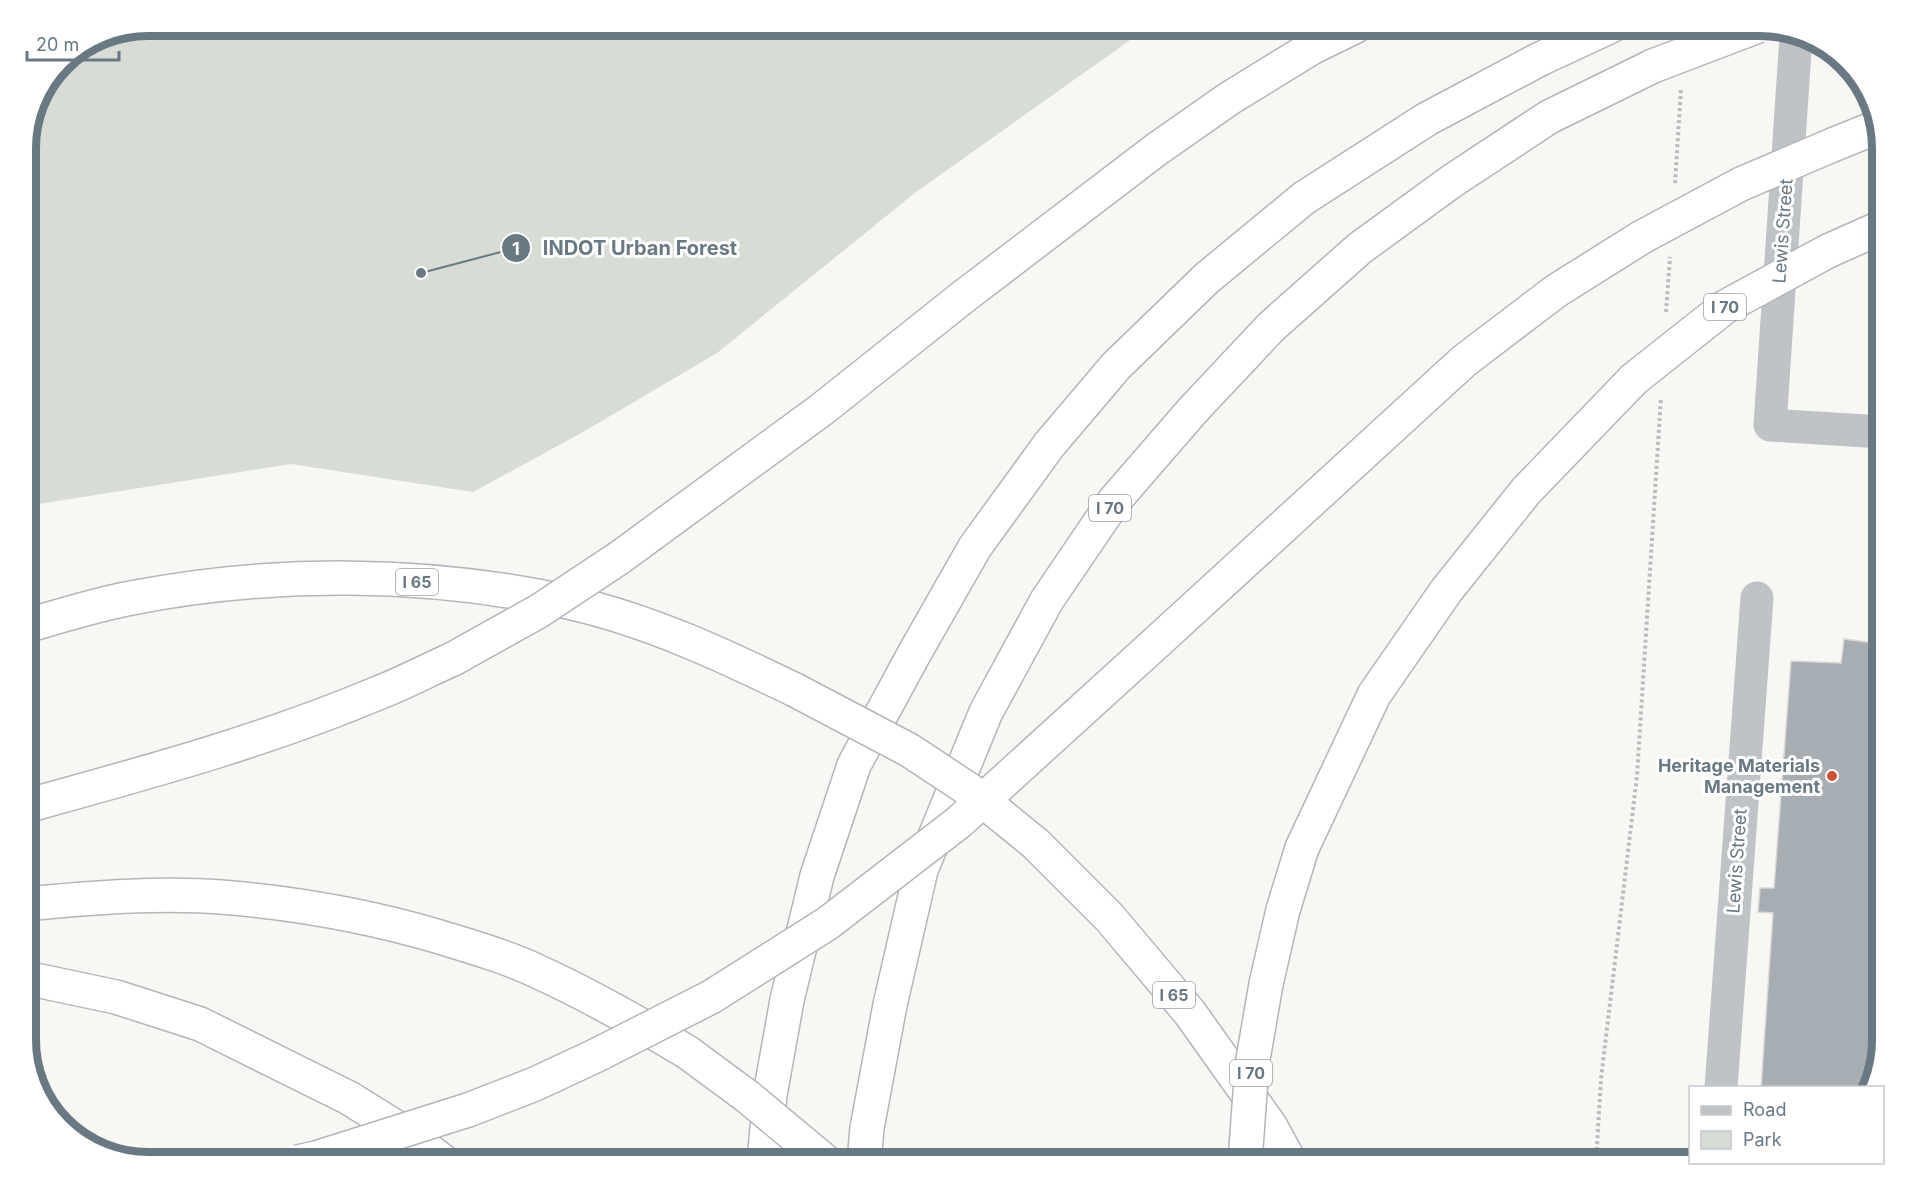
<svg xmlns="http://www.w3.org/2000/svg" width="1908" height="1188" font-family="Inter,sans-serif">
	<style>
		.green { fill: #d7dcd4 }
		.building { fill: #a7aeb3; stroke: #d9d8d7; stroke-width: 1.5 }
		.lines { fill: none; stroke-linecap: round; stroke-linejoin: round }
		.highway-casing { stroke: #b2b6b9; stroke-width: 36 }
		.path { stroke: #b9bcbe; stroke-width: 4; stroke-dasharray: 3 3; stroke-linecap: butt }
		.street { stroke: #bfc3c6; stroke-width: 33 }
		.highway { stroke: #fff; stroke-width: 33 }
		.highway-bridge-casing { stroke: #b2b6b9; stroke-width: 36; stroke-linecap: butt }
		.highway-bridge { stroke: #fff; stroke-width: 33 }
		.poi-dot { fill: #d54e37; stroke: #fff; stroke-width: 2 }
		.labels { text-anchor: middle; stroke-width: 6; stroke-linejoin: round; paint-order: stroke }
		.shield { fill: #fff; stroke: #96a1a8; stroke-width: 1.5 }
		.shield-label { font-size: 16px; font-weight: bold; fill: #697983 }
		.street-label { font-size: 18px; fill: #697983; stroke: #fff }
		.poi-label { font-size: 18px; font-weight: bold; fill: #697983; stroke: #fff; text-anchor: end }
		.rim { fill: none; stroke: #697983; stroke-width: 8 }
		.leader { fill: none; stroke: #697983; stroke-width: 2 }
		.callout-dot { fill: #697983; stroke: #fff; stroke-width: 2 }
		.mark-label { font-size: 18px; text-anchor: middle; font-weight: bold; fill: #fff }
		.callout-label { font-size: 20px; text-anchor: middle; font-weight: bold; fill: #697983; stroke: #fff; stroke-width: 6; stroke-linejoin: round; paint-order: stroke }
	</style>
	<rect width="100%" height="100%" fill="#f7f7f4"/>
	<polygon class="green" points="148,26 1150,26 916,192 717,353 583,432 473,492 291,464 26,506 26,140 37,99 120,31"/>
	<polygon class="building" points="1844,639 1882,644 1882,1041 1868,1088 1761,1088 1773,913 1758,912 1760,888 1774,888 1791,661 1841,663"/>
	<g class="lines">
		<g class="highway-casing">
			<g id="highway">
				<polyline points="1835,144 1877,127"/>
				<polyline points="1828,251 1882,227"/>
				<polyline points="619,558 821,410 963,297 1157,149 1230,98 1313,47 1356,26"/>
				<path d="M26,626C59,616 92,606 126,599C271,570 428,571 572,603C650,621 723,655 795,690"/>
				<polyline points="1157,642 1464,361 1556,291 1642,237"/>
				<path d="M26,806C145,773 264,741 378,693C404,683 428,670 453,659"/>
				<polyline points="1036,844 1109,917 1190,1013 1271,1127 1290,1162"/>
				<path d="M26,904C88,898 159,892 221,897C296,903 369,916 440,937C475,948 511,958 543,974C593,997 640,1024 687,1052"/>
				<polyline points="26,978 116,997 200,1024 349,1098 410,1136 444,1162"/>
				<polyline points="1266,984 1283,910 1302,848 1374,695 1446,591 1526,491 1634,379"/>
				<polyline points="764,1162 770,1095 787,1000 817,876 854,765 914,654 975,547 1049,445 1116,366 1207,278 1304,198 1427,119 1540,59 1611,26"/>
				<polyline points="864,1162 867,1128 890,1005 921,870 986,712 1047,600 1115,500 1193,410 1271,327 1360,248 1452,181 1549,117 1653,66"/>
			</g>
		</g>
		<g class="path">
			<polyline points="1675,183 1681,89"/>
			<polyline points="1666,312 1670,257"/>
			<polyline points="1596,1162 1601,1079 1637,776 1661,397"/>
		</g>
		<g class="street">
			<polyline points="1796,36 1770,425 1882,432"/>
			<polyline points="1721,1088 1757,598"/>
		</g>
		<use href="#highway" class="highway"/>
		<g class="highway-bridge-casing">
			<g id="highway-bridge">
				<polyline points="1653,66 1758,26"/>
				<polyline points="1642,237 1741,184 1835,144"/>
				<polyline points="1634,379 1725,307 1828,251"/>
				<polyline points="453,659 539,611 619,558"/>
				<polyline points="795,690 909,750 971,791 1036,844"/>
				<polyline points="687,1052 748,1097 826,1162"/>
				<polyline points="297,1162 316,1158 468,1110 535,1084 597,1055 711,997 828,923 959,822 1157,642"/>
				<polyline points="1245,1162 1252,1065 1266,984"/>
			</g>
		</g>
		<use href="#highway-bridge" class="highway-bridge"/>
	</g>
	<circle class="poi-dot" cx="1832" cy="776" r="6"/>
	<g class="labels">
		<g class="shield">
			<rect x="1704" y="294" width="42" height="26" rx="4.5"/>
			<rect x="1089" y="495" width="42" height="26" rx="4.5"/>
			<rect x="396" y="569" width="42" height="26" rx="4.5"/>
			<rect x="1153" y="982" width="42" height="26" rx="4.5"/>
			<rect x="1230" y="1060" width="42" height="26" rx="4.5"/>
		</g>
		<g class="shield-label">
			<text x="1725" y="313">I 70</text>
			<text x="1110" y="514">I 70</text>
			<text x="417" y="588">I 65</text>
			<text x="1174" y="1001">I 65</text>
			<text x="1251" y="1079">I 70</text>
		</g>
		<g class="street-label">
			<text transform="translate(1783 231) rotate(-86)" y="6">Lewis Street</text>
			<text transform="translate(1737 861) rotate(-86)" y="6">Lewis Street</text>
		</g>
		<g class="poi-label">
			<text x="1820" y="772">Heritage Materials<tspan x="1820" dy="21">Management</tspan></text>
		</g>
	</g>
	<path d="M0 0H1908V1188H0ZM148 36H1760A112 112 0 0 1 1872 148V1040A112 112 0 0 1 1760 1152H148A112 112 0 0 1 36 1040V148A112 112 0 0 1 148 36Z" fill="#fff" fill-rule="evenodd"/>
	<path class="rim" d="M148 36H1760A112 112 0 0 1 1872 148V1040A112 112 0 0 1 1760 1152H148A112 112 0 0 1 36 1040V148A112 112 0 0 1 148 36Z"/>
	<path class="leader" d="M421 273L516 248"/>
	<g class="callout-dot">
		<circle cx="421" cy="273" r="6"/>
		<circle cx="516" cy="248" r="15"/>
	</g>
	<g class="mark-label">
		<text x="516" y="255">1</text>
	</g>
	<g class="callout-label">
		<text x="640" y="255">INDOT Urban Forest</text>
	</g>
	<rect x="1689" y="1086" width="195" height="78" fill="#ffffff" stroke="#c3c9cd" stroke-width="1.5"/>
	<rect x="1701" y="1106" width="30" height="9" fill="#bfc3c6" stroke="#c3c9cd" stroke-width="1.5"/>
	<text x="1743" y="1116" font-size="18" fill="#697983">Road</text>
	<rect x="1701" y="1131" width="30" height="18" fill="#d7dcd4" stroke="#c3c9cd" stroke-width="1.5"/>
	<text x="1743" y="1146" font-size="18" fill="#697983">Park</text>
	<path d="M27 51v9h92v-9" fill="none" stroke="#697983" stroke-width="3"/>
	<text x="36" y="51" font-size="18" fill="#697983" stroke="#ffffff" stroke-width="4.5" paint-order="stroke">20 m</text>
</svg>
